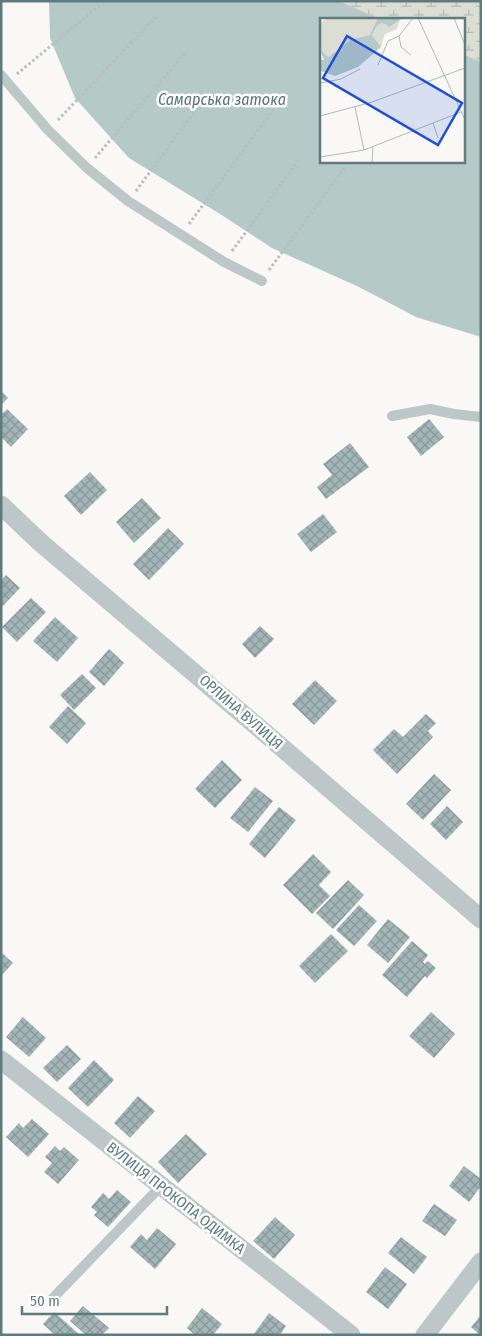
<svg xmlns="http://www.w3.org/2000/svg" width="482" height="1336" font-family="'Fira Sans Condensed',sans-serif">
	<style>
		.wetland { fill: url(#wetland-marsh) }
		.water { fill: #b5c9c7 }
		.building { fill: url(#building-cross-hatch) }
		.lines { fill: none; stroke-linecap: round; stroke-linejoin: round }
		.path { stroke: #b8bfc0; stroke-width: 3; stroke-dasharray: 2.5 2.5; stroke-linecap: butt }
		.service { stroke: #bdc7c8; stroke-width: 10 }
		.minor { stroke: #bdc7c8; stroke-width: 19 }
		.labels { text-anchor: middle; stroke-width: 5; stroke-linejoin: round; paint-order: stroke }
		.street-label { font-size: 15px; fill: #5e7c7e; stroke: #fff }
		.water-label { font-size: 16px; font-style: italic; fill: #587672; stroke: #fff }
		.inset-road { fill: none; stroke: #adbbbb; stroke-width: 1 }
		.view { fill: #1d4ed8; fill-opacity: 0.15; stroke: #1d4ed8; stroke-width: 2.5 }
		.inset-edge { fill: none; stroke: #5e7c7e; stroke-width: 2.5 }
	</style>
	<defs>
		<pattern id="wetland-marsh" width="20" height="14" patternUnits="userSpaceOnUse" patternTransform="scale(1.25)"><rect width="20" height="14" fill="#dcded5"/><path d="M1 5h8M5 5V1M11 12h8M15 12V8" fill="none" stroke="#b6b9b2"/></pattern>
		<pattern id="building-cross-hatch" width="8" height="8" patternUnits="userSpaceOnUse" patternTransform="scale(1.25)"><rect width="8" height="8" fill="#a3b5b6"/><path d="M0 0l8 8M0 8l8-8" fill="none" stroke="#889899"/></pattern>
	</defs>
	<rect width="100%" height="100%" fill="#f9f8f6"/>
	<polygon class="wetland" points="339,1 481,1 481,62 463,54 463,19 380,19"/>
	<polygon class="water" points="49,1 339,1 380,19 321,19 321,161 463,161 463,54 481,62 481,337 416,317 359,287 272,248 220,214 129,158 75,98 50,38"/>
	<g class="building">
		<polygon points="1,391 8,398 1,405"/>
		<polygon points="7,409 28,429 11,447 1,437 1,415"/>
		<polygon points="429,419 444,437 421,456 407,437"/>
		<polygon points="350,443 369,467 326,499 317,487 332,475 323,464"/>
		<polygon points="90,472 107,490 81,515 64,496"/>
		<polygon points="142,498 161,518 134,543 116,522"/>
		<polygon points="323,514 337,532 311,552 297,534"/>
		<polygon points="168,528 184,544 149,580 133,564"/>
		<polygon points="6,575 20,588 1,608 1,580"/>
		<polygon points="31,598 46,612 17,642 2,627"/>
		<polygon points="55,617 78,638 57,662 33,641"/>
		<polygon points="260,626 274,639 255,658 242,644"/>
		<polygon points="109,649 124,663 104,686 89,672"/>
		<polygon points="82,674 96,688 74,710 60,695"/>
		<polygon points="315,680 337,701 314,725 292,704"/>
		<polygon points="68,706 86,723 67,744 49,727"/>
		<polygon points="426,714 436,723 428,731 433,737 397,774 373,750 394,729 403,737"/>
		<polygon points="222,760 242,780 215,808 195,789"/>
		<polygon points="434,774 451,790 423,820 406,804"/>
		<polygon points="255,787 273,801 248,832 230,818"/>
		<polygon points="447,806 463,822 446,840 430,824"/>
		<polygon points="279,807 296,820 265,858 249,844"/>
		<polygon points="313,854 331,872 319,885 330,896 312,914 283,885"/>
		<polygon points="348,880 364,895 333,929 316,913"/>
		<polygon points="359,905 377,921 354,946 336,930"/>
		<polygon points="388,919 410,937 388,963 367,945"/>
		<polygon points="331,934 348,951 315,983 299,966"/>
		<polygon points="412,941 428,955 423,962 425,964 428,961 436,968 427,978 425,976 407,997 382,975"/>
		<polygon points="1,952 13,963 1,976"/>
		<polygon points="431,1012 455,1034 434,1058 409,1036"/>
		<polygon points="23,1017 46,1038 29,1057 6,1037"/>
		<polygon points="67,1045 81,1059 57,1082 43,1068"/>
		<polygon points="94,1060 114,1080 88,1107 68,1088"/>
		<polygon points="138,1096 155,1111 130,1138 114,1123"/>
		<polygon points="32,1119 49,1134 28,1157 6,1137 19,1123 23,1128"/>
		<polygon points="186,1134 207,1154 178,1183 158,1162"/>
		<polygon points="55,1146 60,1151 64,1147 79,1160 58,1184 44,1172 52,1163 45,1157"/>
		<polygon points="464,1166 481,1179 481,1186 469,1202 449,1186"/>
		<polygon points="117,1190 131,1202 108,1227 94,1215 97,1212 91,1207 103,1193 109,1199"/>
		<polygon points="434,1204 457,1220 445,1236 422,1221"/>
		<polygon points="275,1217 295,1235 274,1259 253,1241"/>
		<polygon points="157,1228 176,1244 155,1269 130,1247 141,1234 147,1240"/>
		<polygon points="401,1237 427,1257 414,1274 388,1253"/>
		<polygon points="385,1267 407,1284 388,1309 366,1292"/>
		<polygon points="83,1306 109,1328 102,1335 86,1335 70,1321"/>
		<polygon points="202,1308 222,1324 213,1335 195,1335 187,1328"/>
		<polygon points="54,1312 80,1335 55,1335 43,1324"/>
		<polygon points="269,1313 286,1326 280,1335 253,1335"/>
		<polygon points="481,1315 481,1335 480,1335 471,1327"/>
	</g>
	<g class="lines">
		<g class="path">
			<polyline points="17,74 105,1"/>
			<polyline points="58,120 156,17"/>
			<polyline points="95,158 186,52"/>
			<polyline points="136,191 206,96"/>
			<polyline points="189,224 273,110"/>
			<polyline points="232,251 300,158"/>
			<polyline points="269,270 346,166"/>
		</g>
		<g class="service">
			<polyline points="1,75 48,130 87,168 128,201 224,262 262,281"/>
			<polyline points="392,416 430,409 454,414 481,417"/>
			<polyline points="53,1298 161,1186"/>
		</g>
		<g class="minor">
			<polyline points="1,505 41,543 265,733 481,919"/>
			<polyline points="1,1060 351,1335"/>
			<polyline points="425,1335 481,1262"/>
		</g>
	</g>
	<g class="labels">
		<g class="street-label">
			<text transform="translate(241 712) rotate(41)" y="5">ОРЛИНА ВУЛИЦЯ</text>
			<text transform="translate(176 1198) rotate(38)" y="5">ВУЛИЦЯ ПРОКОПА ОДИМКА</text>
		</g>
		<g class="water-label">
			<text x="222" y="105">Самарська затока</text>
		</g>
	</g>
	<g transform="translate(320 18)">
		<rect width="145" height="145" fill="#f9f8f6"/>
		<path d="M8,0H58L59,3L50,17L32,21L8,39L0,31V5ZM80,1L77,11L65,16L61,29L52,18L57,8L62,5L66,8Z" fill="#dcded5"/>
		<path d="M58,0H83L69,9L62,5L57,8L52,17L61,29L38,49L15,58L1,53L0,42H4L0,31L8,39L32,21L50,17Z" fill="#b5c9c7"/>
		<path class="inset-road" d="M98,0L145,102M134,0L145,27M79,18L81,29L91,37M58,47L68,23L79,18L93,0M0,65L21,61L40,51M35,89L44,132M0,98L52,84L145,50M113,105L118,120M0,139L44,132L141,94M52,145L53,129"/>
		<path class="view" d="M27,18L142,85L118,127L3,60Z"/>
		<rect width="145" height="145" class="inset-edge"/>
	</g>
	<rect width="482" height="1336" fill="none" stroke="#5e7c7e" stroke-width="5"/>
	<path d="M22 1306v8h145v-8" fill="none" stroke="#5e7c7e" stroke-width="2.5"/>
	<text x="30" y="1306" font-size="15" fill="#5e7c7e" stroke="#ffffff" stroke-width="4" paint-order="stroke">50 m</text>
</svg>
